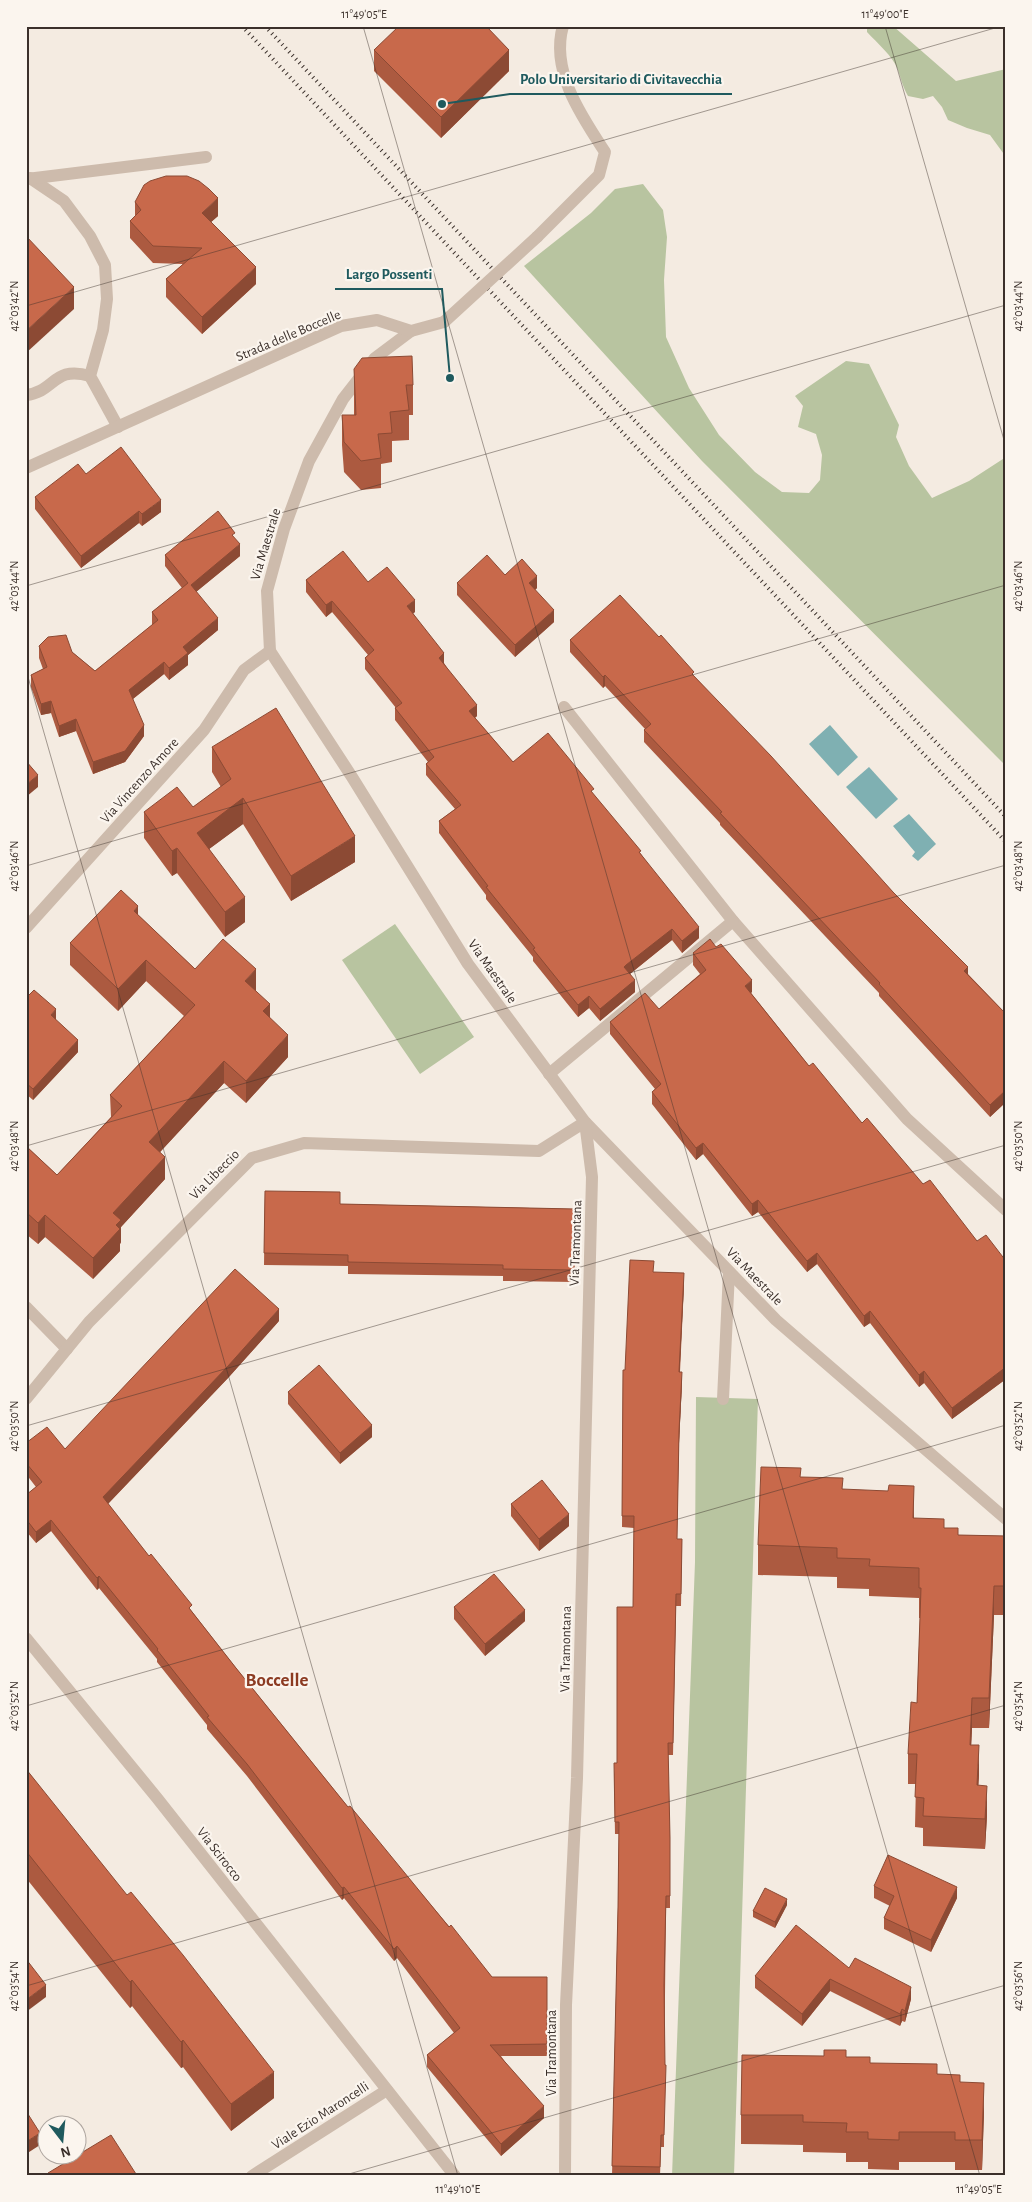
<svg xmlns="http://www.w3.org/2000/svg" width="1032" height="2202" font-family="'Alegreya Sans',sans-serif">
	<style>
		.green { fill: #b8c4a0 }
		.water { fill: #7fb0b2 }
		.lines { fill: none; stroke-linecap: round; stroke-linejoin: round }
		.lane { stroke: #cdbbac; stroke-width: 12 }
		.street { stroke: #cdbbac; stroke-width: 12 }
		.rail { stroke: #3b302b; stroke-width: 4; stroke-dasharray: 1 4; stroke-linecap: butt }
		.street-bridge { stroke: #cdbbac; stroke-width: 12 }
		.wall { fill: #ac5a40 }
		.shaded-wall { fill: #8c4a34 }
		.building { fill: #c8694b; stroke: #8c4a34 }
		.ticks { fill: none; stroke: #3b302b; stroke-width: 1; stroke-opacity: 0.45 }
		.labels { text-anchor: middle; stroke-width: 4.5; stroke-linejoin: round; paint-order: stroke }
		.street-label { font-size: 14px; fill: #3b302b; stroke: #fbf5ee }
		.district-label { font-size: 19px; font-weight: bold; fill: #8c3b22; stroke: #fbf5ee }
		.leader { fill: none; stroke: #1f5a5e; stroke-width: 2 }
		.callout-dot { fill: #1f5a5e; stroke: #fbf5ee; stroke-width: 2 }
		.callout-label { font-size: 15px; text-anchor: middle; font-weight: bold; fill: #1f5a5e; stroke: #fbf5ee; stroke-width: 4.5; stroke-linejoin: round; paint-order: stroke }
		.neatline { fill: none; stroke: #3b302b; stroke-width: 2 }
		.ticks-label { font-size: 12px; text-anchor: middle; fill: #3b302b }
	</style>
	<rect width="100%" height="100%" fill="#f4ebe1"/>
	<g class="green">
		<path d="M867,26H893L956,81L1006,69V157L990,135L967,128L948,120L942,107L933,96L923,99L908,96C903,87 901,79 898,70C893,56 877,43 867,32Z"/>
		<polygon points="643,184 663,210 667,237 664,280 666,337 689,388 719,435 755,472 782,492 809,493 820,480 822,455 816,434 798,427 803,406 795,396 846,361 869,364 899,425 896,437 909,466 932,498 969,481 1006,457 1006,766 702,461 524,266 591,213 615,189"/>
		<polygon points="395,924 474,1037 420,1074 342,960"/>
		<polygon points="696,1397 758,1399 734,2176 672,2176 695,1562"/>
	</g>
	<g class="water">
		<polygon points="830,725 858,757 838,776 809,744"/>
		<polygon points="869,767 898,799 876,819 846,787"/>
		<polygon points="909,814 936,844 918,861 912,856 915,852 893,826"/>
	</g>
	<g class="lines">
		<g class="lane">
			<polyline points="30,178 64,201 90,236 105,265 107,299 103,330 90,376 118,427"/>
			<polyline points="27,179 206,157"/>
			<path d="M26,395C55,392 53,365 90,376"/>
		</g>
		<g class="street">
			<path d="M537,237L599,175L605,152C582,117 550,71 563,26"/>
			<polyline points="411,331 375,358 343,399 309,461 284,529 267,591 270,651 352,777 468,964 585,1122 776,1320 1006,1519"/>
			<polyline points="26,468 341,326 377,320 411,331 444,322"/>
			<polyline points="564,707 733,921 907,1119 1006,1210"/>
			<polyline points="26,928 204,730 244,670 270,651"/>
			<polyline points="549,1074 733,921"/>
			<polyline points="26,1307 67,1349"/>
			<polyline points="26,1399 89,1322 252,1158 304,1143 539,1151 585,1122 592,1177 577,1778 566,2005 565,2176"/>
			<polyline points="723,1399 729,1272"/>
			<polyline points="26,1638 157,1798 455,2176"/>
			<polyline points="252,2176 387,2090"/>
		</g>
		<g class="rail">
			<polyline points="242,26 1006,842"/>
			<polyline points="265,26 1006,817"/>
		</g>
		<polyline class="street-bridge" points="444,322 537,237"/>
	</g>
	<g class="wall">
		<polygon points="489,30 509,71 441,138 374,71 374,50"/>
		<polygon points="135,202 218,216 211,222 256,284 202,334 166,297 166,279 183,264 153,263 130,238 130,221 135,216"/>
		<polygon points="354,369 413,385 413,415 409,415 409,440 392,441 392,462 381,464 381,488 361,490 344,472 342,445 342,415 354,415"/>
		<polygon points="86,474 161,512 142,526 139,523 81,568 35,509 35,497"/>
		<polygon points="235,539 240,556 196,592 218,630 188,655 188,665 169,680 164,674 133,699 144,736 125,762 93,774 76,731 59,737 51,713 41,715 31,687 31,675 43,669 39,658 39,646 72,652 95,671 152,625 152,612 182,588 165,566 165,555"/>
		<polygon points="505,575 537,588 535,590 554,622 515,657 457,595 457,583"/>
		<polygon points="306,580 368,582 415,612 413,613 477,716 475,718 513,762 594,795 641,854 699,938 682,953 672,940 630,974 635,992 600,1021 589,1008 578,1017 533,961 533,957 486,899 486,895 439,833 439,821 455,809 426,775 426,764 428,762 395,720 395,708 396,708 365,669 365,658 368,655 332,612 326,617 306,592"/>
		<polygon points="570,640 694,676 968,974 1006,1014 1006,1102 990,1117 879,996 879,993 720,825 720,823 644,742 644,730 645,729 605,686 603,688 570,652"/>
		<polygon points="212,747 355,862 291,901 243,824 209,849 245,922 225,937 177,873 172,876 144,838 144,812 193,807 221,787 212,772"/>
		<polygon points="138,915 195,969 256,991 270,1018 288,1057 246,1103 224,1083 160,1152 165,1179 121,1227 121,1242 120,1244 120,1251 93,1279 45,1237 38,1244 26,1234 26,1146 57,1175 111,1117 110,1095 184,1016 146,981 118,1011 70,965 70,943"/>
		<polygon points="693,953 752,992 751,993 809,1066 862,1123 923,1184 977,1241 1006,1261 1006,1379 952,1419 924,1383 919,1387 870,1323 864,1327 817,1264 807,1272 758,1212 752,1216 703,1154 696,1160 652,1104 652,1092 655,1089 610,1034 610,1022 659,1009 700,974 693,965"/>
		<polygon points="26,998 56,1020 78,1052 33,1100 26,1094"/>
		<polygon points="265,1191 340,1204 575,1209 574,1282 503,1281 503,1276 348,1274 348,1266 264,1265"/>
		<polygon points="654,1272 684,1285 680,1372 682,1383 679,1443 677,1539 682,1539 681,1606 676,1606 673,1755 668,1755 670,1838 670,1908 666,1908 665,1995 664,2147 661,2147 660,2176 612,2176 618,1907 619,1834 615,1834 614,1774 617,1763 633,1607 634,1528 622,1527 623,1370 625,1370"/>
		<polygon points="279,1321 228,1378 108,1504 236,1668 348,1807 492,1977 547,1977 547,2056 501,2056 544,2118 501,2156 427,2067 427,2055 454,2033 397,1958 394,1961 344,1898 342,1900 247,1776 207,1729 207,1725 157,1662 157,1659 99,1588 97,1590 51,1531 36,1543 26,1531 26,1495 36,1487 26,1474 26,1443 65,1449"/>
		<polygon points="288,1392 372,1437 340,1464 288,1404"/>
		<polygon points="801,1477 843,1489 914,1518 944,1528 958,1535 1006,1536 1005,1615 994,1615 989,1728 972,1728 971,1745 979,1775 978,1785 987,1816 985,1849 923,1846 923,1828 915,1827 916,1784 908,1784 908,1754 917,1703 920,1618 919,1618 919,1598 869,1596 869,1589 837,1588 837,1577 758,1575 758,1545"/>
		<polygon points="511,1504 569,1526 539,1551 511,1516"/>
		<polygon points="454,1607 525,1621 485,1656 454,1619"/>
		<polygon points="26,1769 274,2098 231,2131 183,2067 181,2068 132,2006 130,2008 26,1878"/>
		<polygon points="874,1886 957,1898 931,1952 884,1929 884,1918 890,1906 874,1898"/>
		<polygon points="787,1905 775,1928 753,1917 753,1911"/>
		<polygon points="849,1968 911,1999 905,2022 902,2021 900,2026 830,1991 802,2026 755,1988 755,1976"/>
		<polygon points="846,2057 870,2063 937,2074 960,2082 984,2112 982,2170 955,2170 955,2162 899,2162 899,2170 868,2169 868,2162 846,2162 846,2153 803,2152 803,2145 741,2144 741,2115"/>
	</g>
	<g class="shaded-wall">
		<polygon points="479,26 493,26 479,40"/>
		<polygon points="509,50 509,71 441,138 441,117"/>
		<polygon points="218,198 218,216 202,230 202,213"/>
		<polygon points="256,267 256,284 202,334 202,317"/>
		<polygon points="74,287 74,309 26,353 26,331"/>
		<polygon points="161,500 161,512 142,526 142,514"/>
		<polygon points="139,511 139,523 81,568 81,556"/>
		<polygon points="240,544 240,556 191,596 191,585"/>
		<polygon points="537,576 537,588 529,595 529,583"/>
		<polygon points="415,600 415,612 407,618 407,606"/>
		<polygon points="332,601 332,612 326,617 326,605"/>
		<polygon points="554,610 554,622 515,657 515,645"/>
		<polygon points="218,618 218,630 188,655 188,665 169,680 169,668 183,647"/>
		<polygon points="444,653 444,665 439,658"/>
		<polygon points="164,662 164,674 129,702 129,690"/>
		<polygon points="605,675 605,686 603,688 603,677"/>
		<polygon points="51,701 51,713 41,715 41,704"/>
		<polygon points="477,705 477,716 469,722 469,711"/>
		<polygon points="76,719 76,731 59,737 59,726"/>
		<polygon points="144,725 144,736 125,762 93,774 93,762"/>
		<polygon points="38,775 38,787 26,797 26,785"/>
		<polygon points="243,798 243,824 197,858 197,833"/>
		<polygon points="355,836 355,862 291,901 291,876"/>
		<polygon points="177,848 177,873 172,876 172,851"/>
		<polygon points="245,897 245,922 225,937 225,912"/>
		<polygon points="138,906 138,928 134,911"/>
		<polygon points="699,927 699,938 682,953 682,941"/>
		<polygon points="672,929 672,940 626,977 624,967 626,965"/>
		<polygon points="146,960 146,981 118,1011 118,989"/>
		<polygon points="968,967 968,979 964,971"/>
		<polygon points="256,969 256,991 245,1003 245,981"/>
		<polygon points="635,980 635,992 600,1021 600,1009"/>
		<polygon points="752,980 752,992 745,997 745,986"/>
		<polygon points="589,996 589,1008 578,1017 578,1005"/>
		<polygon points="270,1004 270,1026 263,1011"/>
		<polygon points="56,1009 56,1021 51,1015"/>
		<polygon points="288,1035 288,1057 246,1103 246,1081"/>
		<polygon points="78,1040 78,1052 33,1100 33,1089"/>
		<polygon points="224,1061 224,1083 149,1164 149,1142"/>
		<polygon points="1006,1090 1006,1102 990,1117 990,1105"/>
		<polygon points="703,1143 703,1154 696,1160 696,1148"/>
		<polygon points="165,1157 165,1179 121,1227 121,1242 120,1244 120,1251 93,1279 93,1258 113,1213"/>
		<polygon points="758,1200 758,1212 752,1216 752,1204"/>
		<polygon points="45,1215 45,1237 38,1244 38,1223"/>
		<polygon points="817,1253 817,1264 807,1272 807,1261"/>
		<polygon points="684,1273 684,1285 679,1383 679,1372"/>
		<polygon points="279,1309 279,1321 228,1378 103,1509 103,1497"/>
		<polygon points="870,1311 870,1323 864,1327 864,1316"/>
		<polygon points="1006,1367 1006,1379 952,1419 952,1408"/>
		<polygon points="924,1371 924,1383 919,1387 919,1375"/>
		<polygon points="682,1372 682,1383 679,1443 679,1431"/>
		<polygon points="372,1425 372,1437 340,1464 340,1453"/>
		<polygon points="914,1486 914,1516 913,1548 913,1518"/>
		<polygon points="569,1514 569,1526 539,1551 539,1539"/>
		<polygon points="51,1520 51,1531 36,1543 36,1532"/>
		<polygon points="1006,1545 1006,1575 1005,1615 1005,1586"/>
		<polygon points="99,1576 99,1588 97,1590 97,1578"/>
		<polygon points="994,1586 994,1615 989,1728 989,1698"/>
		<polygon points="525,1610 525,1621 485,1656 485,1644"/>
		<polygon points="972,1698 972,1728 970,1775 970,1745"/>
		<polygon points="979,1745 979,1775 977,1815 977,1785"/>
		<polygon points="987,1786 987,1816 985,1849 985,1819"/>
		<polygon points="344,1887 344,1898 342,1900 342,1888"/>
		<polygon points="957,1887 957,1898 931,1952 931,1940"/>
		<polygon points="787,1899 787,1905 775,1928 775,1922"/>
		<polygon points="397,1946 397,1958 394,1961 394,1949"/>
		<polygon points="830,1979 830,1991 802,2026 802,2014"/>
		<polygon points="132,1980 132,2006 130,2008 130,1982"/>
		<polygon points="46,1985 46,1997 26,2012 26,2000"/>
		<polygon points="911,1987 911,1999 905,2022 905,2011"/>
		<polygon points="902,2009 902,2021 900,2026 900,2014"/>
		<polygon points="183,2040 183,2067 181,2068 181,2042"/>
		<polygon points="274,2072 274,2098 231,2131 231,2104"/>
		<polygon points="984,2083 984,2112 982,2170 982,2140"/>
		<polygon points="544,2106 544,2118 501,2156 501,2144"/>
		<polygon points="40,2133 40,2145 26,2154 26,2142"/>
	</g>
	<g class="building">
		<polygon points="399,26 486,26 509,50 441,117 374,50"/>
		<polygon points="166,176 187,176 199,181 209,189 218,198 202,213 256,267 202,317 166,279 202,248 153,246 130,221 141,210 135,202 144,185 150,181"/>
		<polygon points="26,236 74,287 26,331"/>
		<polygon points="412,356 413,385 406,385 409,410 390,412 392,433 378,434 381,458 361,461 344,442 342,415 356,415 354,369 362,358"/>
		<polygon points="121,447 161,500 142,514 139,511 81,556 35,497 78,464 86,474"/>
		<polygon points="218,511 235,533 232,535 240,544 191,585 218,618 183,647 188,653 169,668 164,662 129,690 144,725 125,751 93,762 76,719 59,726 51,701 41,704 31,675 47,667 39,646 48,637 66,635 72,652 95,671 158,620 152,612 188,583 165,555"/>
		<polygon points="343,551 368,582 387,567 415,600 407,606 444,653 439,658 477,705 469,711 513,762 548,733 594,789 591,791 641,851 639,852 699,927 682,941 672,929 626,965 624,967 635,980 600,1009 589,996 578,1005 533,949 535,948 486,887 488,886 439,821 461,805 426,764 434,757 395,708 402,703 365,658 374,650 332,601 326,605 306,580"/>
		<polygon points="487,555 505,575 522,559 537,576 529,583 554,610 515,645 457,583"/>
		<polygon points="620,595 659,637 661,635 694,672 692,674 771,756 893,892 968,967 964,971 1006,1014 1006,1090 990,1105 879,984 880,983 720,813 722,812 644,730 651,724 605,675 603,677 570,640"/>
		<polygon points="276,708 355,836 291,876 243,798 197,833 245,897 225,912 177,848 172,851 144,812 177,787 193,807 231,779 212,747"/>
		<polygon points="26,761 38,775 26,785"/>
		<polygon points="121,890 138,906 134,911 195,969 223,939 256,969 245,981 270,1004 263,1011 288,1035 246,1081 224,1061 149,1142 165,1157 113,1213 121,1220 116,1225 120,1229 93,1258 45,1215 38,1223 26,1212 26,1146 57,1175 122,1106 110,1095 195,1005 146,960 118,989 70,943"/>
		<polygon points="710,939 716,947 721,944 752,980 745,986 809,1066 813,1063 862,1123 867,1118 923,1184 930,1180 977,1241 986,1235 1006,1261 1006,1367 952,1408 924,1371 919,1375 870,1311 864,1316 817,1253 807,1261 758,1200 752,1204 703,1143 696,1148 652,1092 661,1084 610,1022 645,993 659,1009 706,970 693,953"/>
		<polygon points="34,990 56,1009 51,1015 78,1040 33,1089 26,1083 26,998"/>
		<polygon points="265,1191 340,1192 340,1204 575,1209 574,1270 503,1269 503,1265 348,1262 348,1255 264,1253"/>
		<polygon points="630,1260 654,1261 653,1272 684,1273 679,1372 682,1372 679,1431 677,1539 682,1539 681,1594 676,1594 673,1743 668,1743 670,1838 670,1896 666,1896 664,1985 665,2065 666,2065 664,2135 661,2135 660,2167 612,2166 618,1907 619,1822 615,1822 614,1763 617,1763 617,1607 633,1607 634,1516 622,1516 623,1370 625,1370"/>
		<polygon points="235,1269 279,1309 228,1366 103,1497 149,1556 151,1554 192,1605 189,1608 236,1668 348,1807 350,1806 449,1927 451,1925 492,1977 547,1977 547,2044 490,2045 544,2106 501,2144 427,2055 460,2028 397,1946 394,1949 344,1887 342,1888 247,1764 207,1717 209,1716 157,1650 158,1649 99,1576 97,1578 51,1520 36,1532 26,1519 26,1495 42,1482 26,1463 26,1443 47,1427 65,1449"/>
		<polygon points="319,1365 372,1425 340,1453 288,1392"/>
		<polygon points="761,1467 801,1468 800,1477 843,1478 842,1489 888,1491 889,1485 914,1486 913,1518 944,1519 944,1528 958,1528 958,1535 1006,1536 1005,1586 994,1586 989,1698 972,1698 970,1745 979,1745 977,1785 987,1786 985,1819 923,1816 924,1798 915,1797 917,1754 908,1754 911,1702 917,1703 921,1588 919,1588 919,1568 869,1566 870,1559 837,1558 837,1548 758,1545"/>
		<polygon points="542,1480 569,1514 539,1539 511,1504"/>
		<polygon points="494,1574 525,1610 485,1644 454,1607"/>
		<polygon points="26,1769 127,1895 131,1892 183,1955 274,2072 231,2104 183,2040 181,2042 132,1980 130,1982 26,1851"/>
		<polygon points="888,1855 957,1887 931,1940 884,1918 894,1896 874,1886"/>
		<polygon points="765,1888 787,1899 775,1922 753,1911"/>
		<polygon points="796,1925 849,1968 855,1958 911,1987 905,2011 902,2009 900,2014 830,1979 802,2014 755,1976"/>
		<polygon points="26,1959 46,1985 26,2000"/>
		<polygon points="824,2050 846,2050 846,2057 870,2057 870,2063 937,2064 937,2074 960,2075 960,2082 984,2083 982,2140 955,2140 955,2132 899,2132 899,2140 868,2139 868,2132 846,2132 847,2123 803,2122 803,2115 741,2115 742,2055 824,2056"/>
		<polygon points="26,2111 40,2133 26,2142"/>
		<polygon points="111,2135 136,2174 134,2176 50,2176 48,2173"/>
	</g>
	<path class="ticks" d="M363,26L980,2176M885,26L1006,447M26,306L1002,26M26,586L1006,305M26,670L458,2176M26,866L1006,585M26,1146L1006,865M26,1426L1006,1145M26,1706L1006,1425M26,1986L1006,1705M342,2176L1006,1985"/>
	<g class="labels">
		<g class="street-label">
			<text transform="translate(288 335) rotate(-23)" y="5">Strada delle Boccelle</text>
			<text transform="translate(265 544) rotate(-73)" y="5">Via Maestrale</text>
			<text transform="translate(139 780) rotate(-48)" y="5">Via Vincenzo Amore</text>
			<text transform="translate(493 971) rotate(55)" y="5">Via Maestrale</text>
			<text transform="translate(214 1174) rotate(-45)" y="5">Via Libeccio</text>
			<text transform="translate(575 1243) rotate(-88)" y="5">Via Tramontana</text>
			<text transform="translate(755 1276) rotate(46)" y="5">Via Maestrale</text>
			<text transform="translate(565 1649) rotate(-89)" y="5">Via Tramontana</text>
			<text transform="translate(220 1854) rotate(52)" y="5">Via Scirocco</text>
			<text transform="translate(551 2053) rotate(-90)" y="5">Via Tramontana</text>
			<text transform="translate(320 2115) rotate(-33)" y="5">Viale Ezio Maroncelli</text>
		</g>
		<g class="district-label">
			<text x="277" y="1686">Boccelle</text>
		</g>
	</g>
	<path class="leader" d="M442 104L510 94H732M450 378L442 289H335"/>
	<g class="callout-dot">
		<circle cx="442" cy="104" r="5"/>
		<circle cx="450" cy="378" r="5"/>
	</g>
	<g class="callout-label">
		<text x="621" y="84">Polo Universitario di Civitavecchia</text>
		<text x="389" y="279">Largo Possenti</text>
	</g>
	<rect width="1032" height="2202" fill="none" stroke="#fbf5ee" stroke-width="55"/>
	<g transform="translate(62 2140) rotate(164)"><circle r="24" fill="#fbf5ee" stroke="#aea6a0"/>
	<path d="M0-4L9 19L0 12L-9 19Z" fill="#1f5a5e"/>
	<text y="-8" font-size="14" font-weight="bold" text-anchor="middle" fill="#3b302b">N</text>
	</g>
	<rect x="28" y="28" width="976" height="2146" class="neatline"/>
	<g class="ticks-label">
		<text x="364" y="18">11°49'05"E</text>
		<text x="885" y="18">11°49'00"E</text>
		<text transform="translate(1018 306) rotate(-90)" y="4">42°03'44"N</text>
		<text transform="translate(14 306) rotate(-90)" y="4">42°03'42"N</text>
		<text transform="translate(1018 586) rotate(-90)" y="4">42°03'46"N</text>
		<text transform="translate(14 586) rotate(-90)" y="4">42°03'44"N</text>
		<text transform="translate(1018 866) rotate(-90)" y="4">42°03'48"N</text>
		<text transform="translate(14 866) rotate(-90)" y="4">42°03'46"N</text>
		<text transform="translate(1018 1146) rotate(-90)" y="4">42°03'50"N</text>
		<text transform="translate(14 1146) rotate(-90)" y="4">42°03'48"N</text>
		<text transform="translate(1018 1426) rotate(-90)" y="4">42°03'52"N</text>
		<text transform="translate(14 1426) rotate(-90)" y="4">42°03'50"N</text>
		<text transform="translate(1018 1706) rotate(-90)" y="4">42°03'54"N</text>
		<text transform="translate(14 1706) rotate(-90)" y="4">42°03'52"N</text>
		<text transform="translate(1018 1986) rotate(-90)" y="4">42°03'56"N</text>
		<text transform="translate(14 1986) rotate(-90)" y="4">42°03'54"N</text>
		<text x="458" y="2193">11°49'10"E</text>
		<text x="979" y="2193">11°49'05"E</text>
	</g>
</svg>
